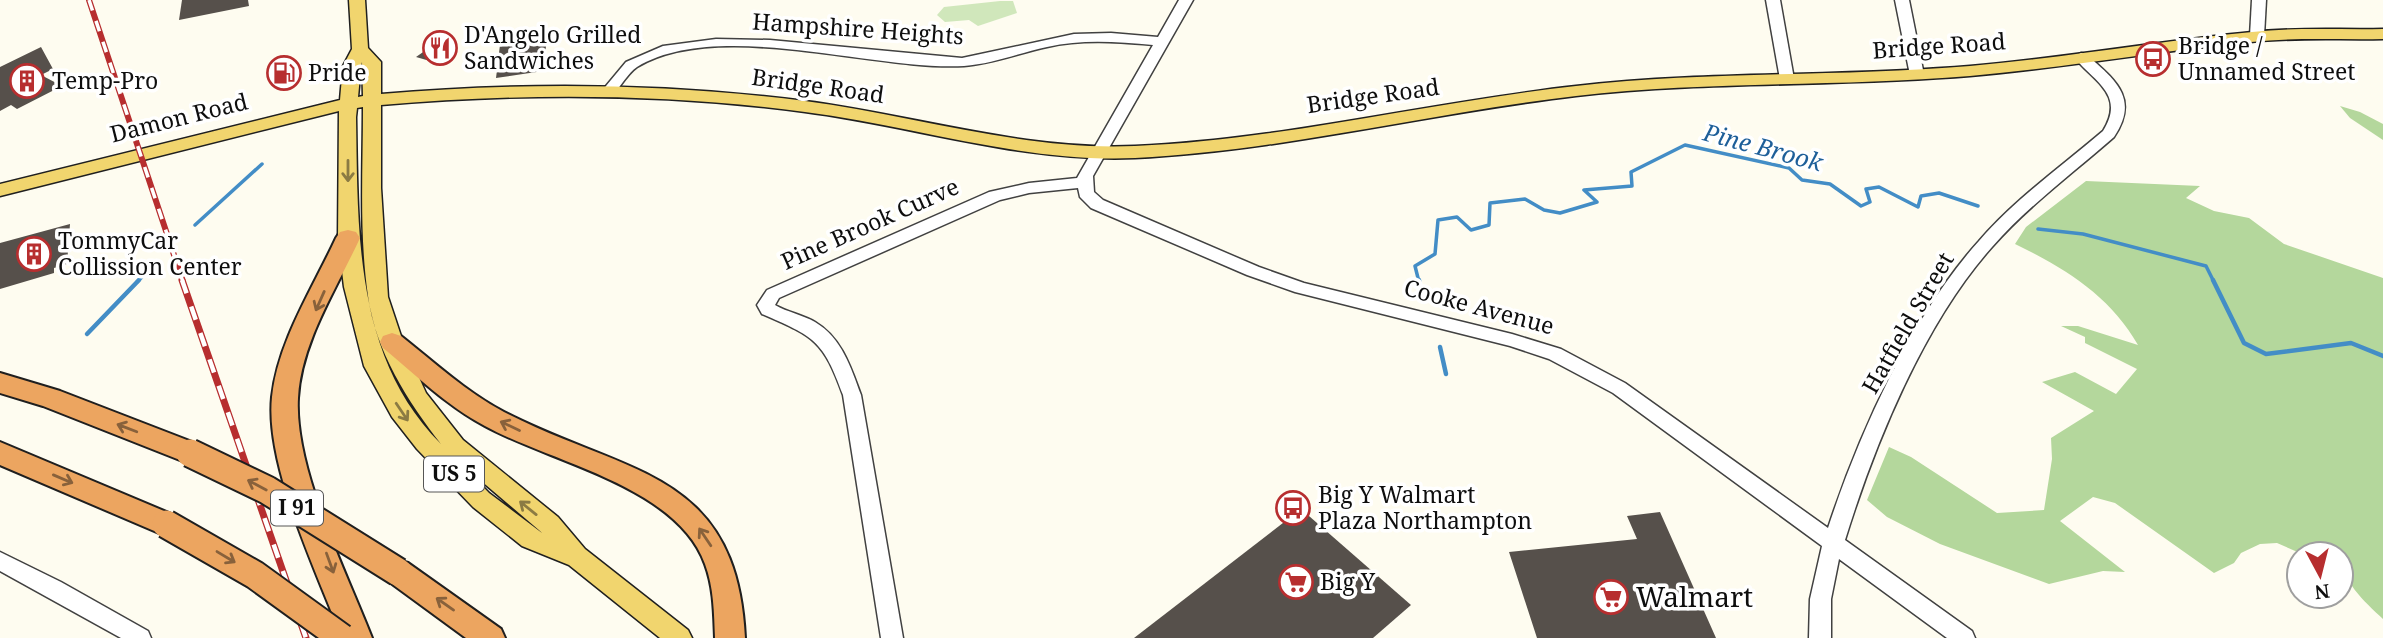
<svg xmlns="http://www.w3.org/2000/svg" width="2383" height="638" font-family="'Noto Serif',serif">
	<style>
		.green { fill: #d0e7bb }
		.forest { fill: #b4d79c }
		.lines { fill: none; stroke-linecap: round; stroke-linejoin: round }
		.stream-far1 { stroke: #438dc6; stroke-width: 3.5 }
		.stream { stroke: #438dc6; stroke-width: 4.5 }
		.building { fill: #56504b }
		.minor-casing { stroke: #414141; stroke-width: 3 }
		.major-casing { stroke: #1f1f1f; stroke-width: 3 }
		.highway-casing { stroke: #1f1f1f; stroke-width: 4 }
		.minor { fill: #fff; fill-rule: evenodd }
		.major { fill: #f1d56e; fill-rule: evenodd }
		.highway { fill: #eca560; fill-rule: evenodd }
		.rail-far1-casing { stroke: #b72e2f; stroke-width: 6 }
		.rail-casing { stroke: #b72e2f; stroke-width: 7 }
		.rail-far1 { stroke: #fff; stroke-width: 3.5; stroke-dasharray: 11; stroke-linecap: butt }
		.rail { stroke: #fff; stroke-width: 4.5; stroke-dasharray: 14; stroke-linecap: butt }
		.highway-bridge-casing { stroke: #1f1f1f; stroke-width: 31; stroke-linecap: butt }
		.highway-bridge { stroke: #eca560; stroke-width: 27 }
		.oneway { stroke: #8b7b43 }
		.oneway2 { stroke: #88613b }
		.labels { text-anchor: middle; stroke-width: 7; stroke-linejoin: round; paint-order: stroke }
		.shield { fill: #fff; stroke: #565656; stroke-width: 2 }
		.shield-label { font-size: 21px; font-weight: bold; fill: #0e0e0e }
		.street-label { font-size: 23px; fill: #0e0e0e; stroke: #fff }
		.poi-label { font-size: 23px; fill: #0e0e0e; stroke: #fff; text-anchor: start }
		.water-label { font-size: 24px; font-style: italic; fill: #1e5f99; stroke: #fff }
		.near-poi-label { font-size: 28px; fill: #0e0e0e; stroke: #fff; text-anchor: start }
	</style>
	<rect width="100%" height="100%" fill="#fefcf0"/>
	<polygon class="green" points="1000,1 1013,1 1017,13 978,26 969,20 945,22 937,15 944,7"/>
	<g class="forest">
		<polygon points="2340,106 2360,112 2383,124 2383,140 2350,118"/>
		<path d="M2086,181L2200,186L2186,198L2214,211L2249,218L2284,244L2383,278V619C2364,601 2341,581 2341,554H2302L2277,543L2260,544L2241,553L2234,563L2214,573L2115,503L2093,497L2060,521L2125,572L2103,571L2049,584L1940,544L1887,517L1867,500L1889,447L1911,457L1997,513L2044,510L2052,459L2051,438L2094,411L2042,382L2075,372L2116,394L2137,369L2085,343V337L2061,326H2078L2138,345C2110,296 2065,268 2015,244L2026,227Z"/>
	</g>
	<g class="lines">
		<g class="stream-far1">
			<polyline points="195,225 262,164"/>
			<polyline points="2038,229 2083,234 2206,266 2214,282"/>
			<polyline points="137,282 153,266"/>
			<polyline points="1419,282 1415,266 1435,254 1438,220 1457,217 1471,230 1489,225 1490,203 1525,199 1544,210 1560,213 1597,202 1584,190 1632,186 1631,172 1685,145 1789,168 1802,180 1830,184 1861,206 1870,202 1866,189 1879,187 1918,207 1921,196 1939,193 1978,206"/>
		</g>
		<g class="stream">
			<polyline points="1419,280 1420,286 1445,303"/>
			<polyline points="2213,280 2244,343 2266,354 2351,343 2383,356"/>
			<polyline points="87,334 139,280"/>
			<polyline points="1440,347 1446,374"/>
		</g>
	</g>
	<g class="building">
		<polygon points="182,0 248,0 249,6 179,20"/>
		<polygon points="547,38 543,71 496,78 500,45"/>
		<polygon points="436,43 451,48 445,52 451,54 437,63 416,57"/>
		<polygon points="41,47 53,69 41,75 62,86 17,109 11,105 0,111 0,67"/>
		<polygon points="70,224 67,264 54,268 54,273 0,289 0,243"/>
		<polygon points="1301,509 1411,605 1373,638 1134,638"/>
		<polygon points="1660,512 1716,638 1537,638 1509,552 1637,539 1627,516"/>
	</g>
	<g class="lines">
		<g class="minor-casing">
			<g id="minor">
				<path d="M1179,0H1193L1093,176L1094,192L1103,200L1259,267L1304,283L1512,334L1561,349L1625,383L1828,528C1859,434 1912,315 1979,241C2015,199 2061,167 2103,131C2126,94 2094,82 2074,57L2081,53L2086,54C2115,80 2140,98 2114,137C2073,173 2028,206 1992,247C1924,323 1875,443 1845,540L1972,631L1975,638H1947L1839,559L1831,599V638H1809L1810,599L1822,546L1613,393L1549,359L1510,346L1295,292L1247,275L1091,208L1080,197L1078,188L1029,193L1000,200L779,298L775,305C787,312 803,315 815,322C842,338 851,368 861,395L903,638H881L843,395C823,340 815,337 762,314L757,305L767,290L989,192L1029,183L1077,178L1153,45C1117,42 1083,39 1047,47C1019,53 992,64 964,66C873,71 718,18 637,67C628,73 620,87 613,95L608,96L601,92L626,62L663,46L716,39L770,40L962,58L1074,34L1111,33L1158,37Z"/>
				<polygon points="1766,0 1780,0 1794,79 1792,82 1782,82 1780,79"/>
				<polygon points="1895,0 1909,0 1924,75 1922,78 1912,78 1910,75"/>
				<polygon points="2252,0 2266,0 2264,36 2257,40 2250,36"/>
				<polygon points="0,552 61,582 148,631 151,638 121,638 0,571"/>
			</g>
		</g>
		<g class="major-casing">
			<path id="major" d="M349,0H365L368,48L381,62V94C521,82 665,83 805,101C914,115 1024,151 1135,146C1282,140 1430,102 1576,86C1707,71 1839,77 1970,66C2064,58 2158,41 2252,32C2295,27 2340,30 2383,29V39C2340,40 2295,37 2251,42C2158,51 2064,68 1970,76C1839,87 1707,81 1576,96C1430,113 1282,151 1135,158C1024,163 914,126 805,112C665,93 521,93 381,105V188L388,297L403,342L426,393L463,440L558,517L585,549L688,630L692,638H660L569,565L522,546L473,507L417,449L392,417L364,366L344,287L338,238L339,111L0,196V184L340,100L343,66L352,49ZM362,62L363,96L358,97L361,66ZM363,107C363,169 359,234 368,296C375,350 408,402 441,444C354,357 358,231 356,117L357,108ZM459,462L540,531L542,533L489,493Z"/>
		</g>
		<g class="highway-casing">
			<g id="highway">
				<path d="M348,230L356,232L360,238C337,288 301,342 298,398C294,469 346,571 372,638H342C317,572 265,466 272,397C278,341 313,288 336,238L340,232Z"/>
				<path d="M392,333L401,336C434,362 466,392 504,412C625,475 737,469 745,638H715C714,613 714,588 705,564C677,486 550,462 485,426C447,406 416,375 383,348L380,342L383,336Z"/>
				<polygon points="0,373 60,391 200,445 203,453 200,461 190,464 43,406 0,393"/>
				<polygon points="0,442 176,516 180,524 176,532 166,536 0,465"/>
				<polygon points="398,560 408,563 501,629 505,638 466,638 388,581 383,572 388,563"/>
			</g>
		</g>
		<use href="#minor" class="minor"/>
		<use href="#major" class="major"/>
		<use href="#highway" class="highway"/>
		<g class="rail-far1-casing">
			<polyline id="rail-far1" points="89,0 183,282"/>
		</g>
		<g class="rail-casing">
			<polyline id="rail" points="182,280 306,638"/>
		</g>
		<use href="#rail-far1" class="rail-far1"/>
		<use href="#rail" class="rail"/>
		<g class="highway-bridge-casing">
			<g id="highway-bridge">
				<polyline points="190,453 267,490 398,572"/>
				<polyline points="166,524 255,575 342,638"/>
			</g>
		</g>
		<use href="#highway-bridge" class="highway-bridge"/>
	</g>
	<defs><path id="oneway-shaft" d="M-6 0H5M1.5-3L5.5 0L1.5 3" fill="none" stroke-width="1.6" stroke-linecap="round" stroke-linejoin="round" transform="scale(1.75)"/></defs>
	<g class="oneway">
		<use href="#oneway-shaft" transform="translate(348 171) rotate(90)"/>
		<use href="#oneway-shaft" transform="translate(402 412) rotate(56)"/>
		<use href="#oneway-shaft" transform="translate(528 508) rotate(-141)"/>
	</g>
	<g class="oneway2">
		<use href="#oneway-shaft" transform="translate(320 301) rotate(114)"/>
		<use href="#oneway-shaft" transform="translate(510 426) rotate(-155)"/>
		<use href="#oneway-shaft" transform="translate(127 428) rotate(-159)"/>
		<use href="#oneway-shaft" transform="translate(63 479) rotate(23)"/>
		<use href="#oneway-shaft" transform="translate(257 485) rotate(-152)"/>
		<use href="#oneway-shaft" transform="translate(705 537) rotate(-124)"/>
		<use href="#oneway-shaft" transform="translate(226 557) rotate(31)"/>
		<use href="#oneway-shaft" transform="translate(330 563) rotate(70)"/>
		<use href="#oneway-shaft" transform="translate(445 604) rotate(-145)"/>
	</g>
	<defs>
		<g id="restaurant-ring" transform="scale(1.75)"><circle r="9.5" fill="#fff" stroke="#b72e2f" stroke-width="1.5"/><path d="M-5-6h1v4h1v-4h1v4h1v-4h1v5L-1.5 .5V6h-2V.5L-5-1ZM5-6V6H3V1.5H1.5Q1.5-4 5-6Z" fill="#b72e2f"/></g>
		<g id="bus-ring" transform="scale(1.75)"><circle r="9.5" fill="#fff" stroke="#b72e2f" stroke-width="1.5"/><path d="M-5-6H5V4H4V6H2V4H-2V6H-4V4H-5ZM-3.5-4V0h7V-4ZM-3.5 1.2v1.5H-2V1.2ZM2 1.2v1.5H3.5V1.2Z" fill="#b72e2f"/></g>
		<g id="fuel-ring" transform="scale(1.75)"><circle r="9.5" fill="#fff" stroke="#b72e2f" stroke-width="1.5"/><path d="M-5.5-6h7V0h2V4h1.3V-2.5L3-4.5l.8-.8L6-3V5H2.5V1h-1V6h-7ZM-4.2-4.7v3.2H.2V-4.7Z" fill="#b72e2f"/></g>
		<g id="building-ring" transform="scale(1.75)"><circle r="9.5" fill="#fff" stroke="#b72e2f" stroke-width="1.5"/><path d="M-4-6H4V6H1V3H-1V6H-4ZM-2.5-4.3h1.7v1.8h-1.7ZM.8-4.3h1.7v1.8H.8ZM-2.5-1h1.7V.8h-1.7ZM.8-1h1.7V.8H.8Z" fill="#b72e2f"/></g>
		<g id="supermarket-ring" transform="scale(1.75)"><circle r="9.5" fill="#fff" stroke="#b72e2f" stroke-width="1.5"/><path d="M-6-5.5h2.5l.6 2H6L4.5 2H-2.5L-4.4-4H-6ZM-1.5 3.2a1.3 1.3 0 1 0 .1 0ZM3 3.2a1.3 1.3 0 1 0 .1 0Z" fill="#b72e2f"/></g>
	</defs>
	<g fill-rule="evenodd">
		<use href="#restaurant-ring" x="440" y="48"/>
		<use href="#bus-ring" x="2153" y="59"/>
		<use href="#fuel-ring" x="284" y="73"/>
		<use href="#building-ring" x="27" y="81"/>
		<use href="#building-ring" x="34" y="254"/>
		<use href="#bus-ring" x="1293" y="508"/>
		<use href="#supermarket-ring" x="1296" y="582"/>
		<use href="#supermarket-ring" x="1611" y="597"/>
	</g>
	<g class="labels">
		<g class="shield">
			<rect x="424" y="456.5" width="60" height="35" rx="5"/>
			<rect x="271" y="490.5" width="52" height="35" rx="5"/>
		</g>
		<g class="shield-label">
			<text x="454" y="481">US 5</text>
			<text x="297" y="515">I 91</text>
		</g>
		<g class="street-label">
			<text transform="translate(858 29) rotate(4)" y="8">Hampshire Heights</text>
			<text transform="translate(1939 46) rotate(-4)" y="8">Bridge Road</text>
			<text transform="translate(818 86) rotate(8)" y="8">Bridge Road</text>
			<text transform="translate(1373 96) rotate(-8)" y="8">Bridge Road</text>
			<text transform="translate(179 118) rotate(-14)" y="8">Damon Road</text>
			<text transform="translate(870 224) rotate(-24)" y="8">Pine Brook Curve</text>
			<text transform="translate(1479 307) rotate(15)" y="8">Cooke Avenue</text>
			<text transform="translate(1908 323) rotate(-60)" y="8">Hatfield Street</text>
		</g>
		<g class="poi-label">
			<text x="464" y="43">D'Angelo Grilled<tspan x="464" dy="26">Sandwiches</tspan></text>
			<text x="2178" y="54">Bridge /<tspan x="2178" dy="26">Unnamed Street</tspan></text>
			<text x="308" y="81">Pride</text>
			<text x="52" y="89">Temp-Pro</text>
			<text x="58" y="249">TommyCar<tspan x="58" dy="26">Collission Center</tspan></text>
			<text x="1318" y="503">Big Y Walmart<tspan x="1318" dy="26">Plaza Northampton</tspan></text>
			<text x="1320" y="590">Big Y</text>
		</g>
		<g class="water-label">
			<text transform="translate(1763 148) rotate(15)" y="8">Pine Brook</text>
		</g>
		<g class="near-poi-label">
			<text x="1636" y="607">Walmart</text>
		</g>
	</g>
	<g transform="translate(2320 575) rotate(173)"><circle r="33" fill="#ffffff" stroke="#9f9f9f" stroke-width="2"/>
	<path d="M0-5L12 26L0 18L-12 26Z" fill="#b72e2f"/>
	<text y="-10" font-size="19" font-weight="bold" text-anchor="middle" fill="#0e0e0e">N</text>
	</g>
</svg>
